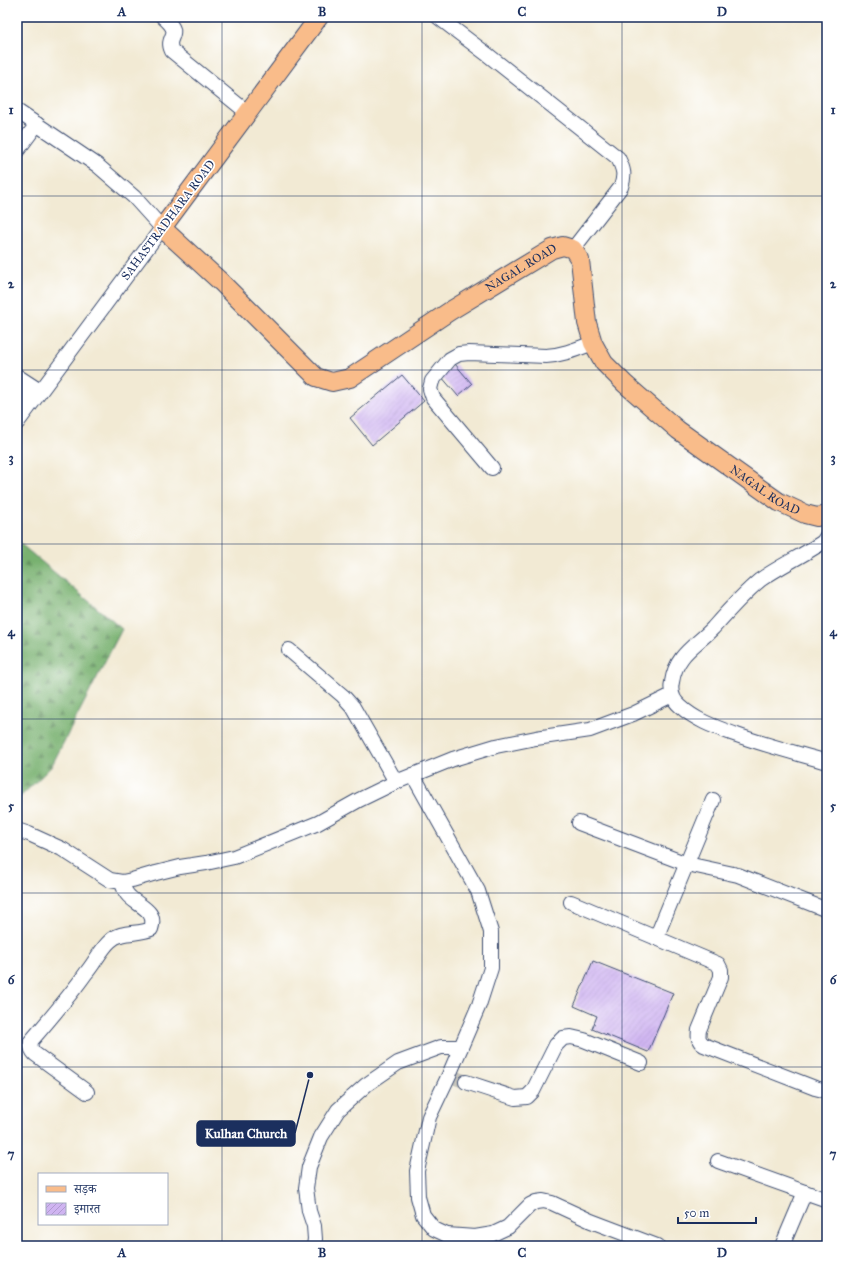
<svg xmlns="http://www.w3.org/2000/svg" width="844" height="1263" font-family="'IM FELL Great Primer','Noto Serif Devanagari',serif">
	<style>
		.forest { fill: url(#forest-firs); stroke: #4a7066 }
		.building { fill: url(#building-hatch) }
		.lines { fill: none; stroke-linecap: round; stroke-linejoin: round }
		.minor-tunnel { stroke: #c7c5bc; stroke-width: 14; stroke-dasharray: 14 7; stroke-linecap: butt }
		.minor-casing { stroke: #3b4b70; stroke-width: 16 }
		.major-casing { stroke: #3b4b70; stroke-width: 20 }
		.minor { stroke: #fff; stroke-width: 14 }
		.major { stroke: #f9bc8a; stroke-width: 18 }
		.grid { fill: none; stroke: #1b2f5e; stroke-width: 1; stroke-opacity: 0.55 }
		.labels { text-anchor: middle; stroke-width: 3.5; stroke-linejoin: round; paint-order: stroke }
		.street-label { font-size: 12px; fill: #1b2f5e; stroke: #fff }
		.leader { fill: none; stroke: #1b2f5e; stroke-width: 1.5 }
		.callout-dot { fill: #1b2f5e; stroke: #fff; stroke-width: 1.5 }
		.callout { fill: #1b2f5e; stroke: #1b2f5e; stroke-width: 1.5 }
		.callout-label { font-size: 13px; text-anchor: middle; font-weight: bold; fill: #fff }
		.neatline { fill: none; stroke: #1b2f5e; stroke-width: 1.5 }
		.grid-label { font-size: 13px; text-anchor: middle; font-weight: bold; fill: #1b2f5e }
	</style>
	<defs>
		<pattern id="forest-firs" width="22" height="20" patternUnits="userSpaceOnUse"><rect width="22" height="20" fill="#78b16f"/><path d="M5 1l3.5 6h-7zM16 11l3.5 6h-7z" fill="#62905e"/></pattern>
		<pattern id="building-hatch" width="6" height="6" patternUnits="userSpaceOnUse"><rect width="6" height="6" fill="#cfb4f1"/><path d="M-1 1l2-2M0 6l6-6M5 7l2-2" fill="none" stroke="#b19bd1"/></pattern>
	</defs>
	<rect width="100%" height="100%" fill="#fff"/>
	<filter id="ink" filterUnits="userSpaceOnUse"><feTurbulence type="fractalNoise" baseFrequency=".025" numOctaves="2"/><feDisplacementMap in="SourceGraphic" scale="8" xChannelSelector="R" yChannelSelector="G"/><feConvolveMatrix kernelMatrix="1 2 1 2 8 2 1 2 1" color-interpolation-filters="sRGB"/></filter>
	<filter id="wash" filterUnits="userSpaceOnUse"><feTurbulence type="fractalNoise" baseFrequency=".012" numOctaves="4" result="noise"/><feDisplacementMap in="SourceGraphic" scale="16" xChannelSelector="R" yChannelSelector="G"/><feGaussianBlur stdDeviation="0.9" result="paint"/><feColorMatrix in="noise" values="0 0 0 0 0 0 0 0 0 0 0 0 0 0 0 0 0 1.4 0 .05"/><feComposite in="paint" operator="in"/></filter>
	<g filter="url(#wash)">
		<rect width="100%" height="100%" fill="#f2ead4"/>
		<polygon class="forest" points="17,541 122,629 51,767 17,800"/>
		<g id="blocks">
			<g class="building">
				<polygon points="455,364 472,384 458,396 441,376"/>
				<polygon points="402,375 424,401 372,445 350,418"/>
				<polygon points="593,961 673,993 648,1052 592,1029 597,1016 574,1006"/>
			</g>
		</g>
	</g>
	<g filter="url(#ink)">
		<use href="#blocks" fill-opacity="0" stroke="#3b4b70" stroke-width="1"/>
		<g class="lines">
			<polyline class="minor-tunnel" points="456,1078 466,1082"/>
			<g class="minor-casing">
				<g id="minor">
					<path d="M163,17C185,36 164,35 172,51L248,113"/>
					<path d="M438,17L488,55L618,158C624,170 625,175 621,187L573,249"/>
					<polyline points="17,111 97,165 134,197 162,228 17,423"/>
					<polyline points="17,151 37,124"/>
					<polyline points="17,376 40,391"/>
					<polyline points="17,390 33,401"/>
					<path d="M492,468L433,398L430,389L432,381L450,359L459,354L469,353L546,356C563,355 577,349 593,343"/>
					<path d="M827,536L823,542C802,556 780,566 760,580C743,594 728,611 713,628C696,646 676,654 672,682C670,691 673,700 680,706C695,720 715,727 734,734C764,745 796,753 827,762"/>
					<polyline points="289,650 343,696 353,707 396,782"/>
					<polyline points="413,775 478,891 491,932 491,968 479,1005 449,1075 429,1117 417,1171 418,1197 423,1215 434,1229 447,1235 456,1246"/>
					<polyline points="579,823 687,864 738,875 827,910"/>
					<polyline points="17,830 29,834 62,849 110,880 122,882 132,880 156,873 180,867 206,863 234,857 318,823 359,800 396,782 453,759 496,746 536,738 590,730 633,714 672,695"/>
					<path d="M571,902L718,964L721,970V977L699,1030C698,1037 698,1041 704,1045L815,1088L827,1091"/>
					<polyline points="656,938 713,800"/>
					<polyline points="466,1082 515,1098 527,1097 533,1091 556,1045 563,1038 571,1037 584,1040 641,1063"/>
					<path d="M87,1092L35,1054C31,1050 30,1047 31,1041C50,1019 69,997 86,973C94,964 101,949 110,941C121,930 138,935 151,929C158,909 136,906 127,894C124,890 123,886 122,882"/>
					<polyline points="718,1161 827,1200"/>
					<polyline points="447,1235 475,1237 493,1234 508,1227 530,1205 536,1202 543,1201 552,1203 591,1221 657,1246"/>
					<polyline points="314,1246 315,1239 314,1226 309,1211 306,1188 309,1167 321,1137 338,1110 366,1085 398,1063 441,1047 461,1047"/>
					<polyline points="782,1246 805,1192"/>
				</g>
			</g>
			<g class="major-casing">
				<g id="major">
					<path id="s1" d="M319,17L162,228L221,282L316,377L332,382L350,378L450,311L552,249L563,246L573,249L580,260L587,323L593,343L604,363L625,384L678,430L779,502L805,514L817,517L827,515"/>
				</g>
			</g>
			<use href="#minor" class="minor"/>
			<use href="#major" class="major"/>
		</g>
	</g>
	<path class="grid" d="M222,17V1246M422,17V1246M622,17V1246M17,196H827M17,370H827M17,544H827M17,719H827M17,893H827M17,1067H827"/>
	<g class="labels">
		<g class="street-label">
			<text transform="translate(168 220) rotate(-53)" y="4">SAHASTRADHARA ROAD</text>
			<text dy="4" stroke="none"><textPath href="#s1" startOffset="716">NAGAL ROAD</textPath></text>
			<text dy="4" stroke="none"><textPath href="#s1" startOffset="1100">NAGAL ROAD</textPath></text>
		</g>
	</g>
	<path class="leader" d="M310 1075L295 1133"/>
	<circle class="callout-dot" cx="310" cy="1075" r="4"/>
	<rect class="callout" x="197" y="1121" width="98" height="25" rx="4"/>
	<g class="callout-label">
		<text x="246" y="1138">Kulhan Church</text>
	</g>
	<rect width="844" height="1263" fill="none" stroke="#fff" stroke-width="44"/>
	<rect x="38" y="1173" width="130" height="52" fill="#ffffff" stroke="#a4acbf"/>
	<rect x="46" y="1186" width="20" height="6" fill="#f9bc8a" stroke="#a4acbf"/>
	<text x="74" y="1193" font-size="12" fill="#1b2f5e">सड़क</text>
	<rect x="46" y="1203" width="20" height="12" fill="url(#building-hatch)" stroke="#a4acbf"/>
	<text x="74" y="1213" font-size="12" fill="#1b2f5e">इमारत</text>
	<path d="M678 1217v6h78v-6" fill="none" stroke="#1b2f5e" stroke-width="2"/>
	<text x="684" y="1217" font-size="12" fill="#1b2f5e" stroke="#ffffff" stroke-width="3" paint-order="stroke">50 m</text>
	<rect x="22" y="22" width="800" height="1219" class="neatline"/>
	<g class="grid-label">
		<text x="122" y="16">A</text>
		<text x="322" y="16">B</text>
		<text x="522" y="16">C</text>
		<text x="722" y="16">D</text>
		<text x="11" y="114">1</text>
		<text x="833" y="114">1</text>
		<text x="11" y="288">2</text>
		<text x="833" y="288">2</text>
		<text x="11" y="462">3</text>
		<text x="833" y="462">3</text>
		<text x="11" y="636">4</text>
		<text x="833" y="636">4</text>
		<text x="11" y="810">5</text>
		<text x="833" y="810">5</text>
		<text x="11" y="984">6</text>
		<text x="833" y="984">6</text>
		<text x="11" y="1158">7</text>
		<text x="833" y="1158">7</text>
		<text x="122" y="1257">A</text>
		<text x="322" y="1257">B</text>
		<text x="522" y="1257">C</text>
		<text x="722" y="1257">D</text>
	</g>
</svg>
